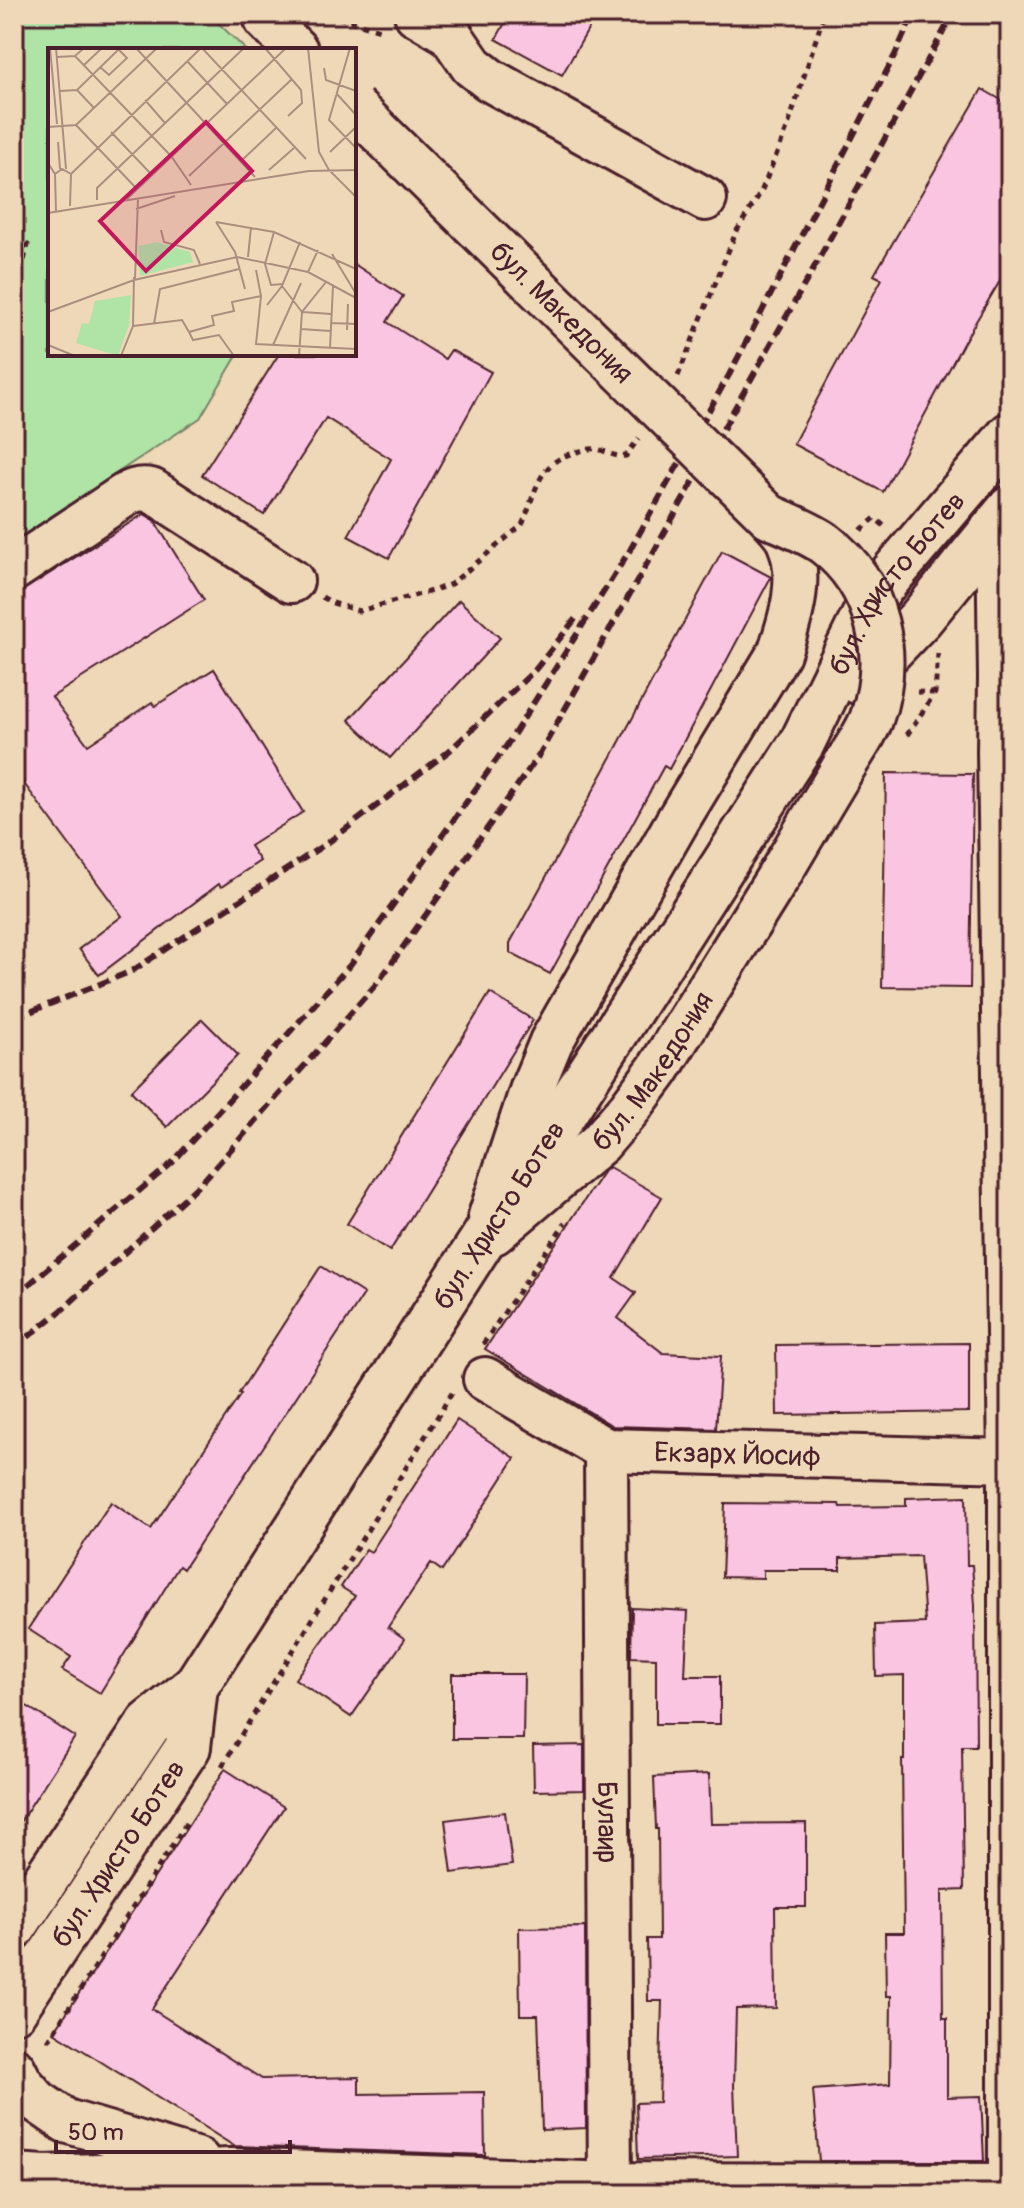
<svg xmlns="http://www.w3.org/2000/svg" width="1024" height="2208" font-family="Pangolin,sans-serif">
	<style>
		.green { fill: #b0e4a6; stroke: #7d8268; stroke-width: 2 }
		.building { fill: #fac5e0; stroke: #4a1f2b; stroke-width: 2 }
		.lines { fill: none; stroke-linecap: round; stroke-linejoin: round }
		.minor-casing { stroke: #4a1f2b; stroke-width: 48 }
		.major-casing { stroke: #4a1f2b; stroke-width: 50 }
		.path { stroke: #4a1f2b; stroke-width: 5; stroke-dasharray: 6 6; stroke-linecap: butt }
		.minor { stroke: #eed8b7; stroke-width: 42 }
		.major { stroke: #eed8b7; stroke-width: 44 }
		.rail { stroke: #4a1f2b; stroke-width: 6; stroke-dasharray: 12 6; stroke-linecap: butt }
		.minor-bridge-casing { stroke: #4a1f2b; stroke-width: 48; stroke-linecap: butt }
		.minor-bridge { stroke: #eed8b7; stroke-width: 42 }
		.labels { text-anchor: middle; stroke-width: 8; stroke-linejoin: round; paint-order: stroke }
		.street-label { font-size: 28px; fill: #4a1f2b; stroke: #eed8b7 }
		.inset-road { fill: none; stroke: #ac8e7f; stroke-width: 2 }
		.view { fill: #c2185b; fill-opacity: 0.15; stroke: #c2185b; stroke-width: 4 }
		.inset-edge { fill: none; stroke: #4a1f2b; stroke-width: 4 }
	</style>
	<rect width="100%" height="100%" fill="#eed8b7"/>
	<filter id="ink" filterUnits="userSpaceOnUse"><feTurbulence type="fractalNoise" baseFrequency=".0125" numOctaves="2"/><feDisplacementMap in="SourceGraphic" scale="16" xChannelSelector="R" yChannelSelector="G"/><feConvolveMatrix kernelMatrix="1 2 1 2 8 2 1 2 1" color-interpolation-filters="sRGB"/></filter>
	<g filter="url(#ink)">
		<polygon class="green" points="14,14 209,14 246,50 50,50 50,354 238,354 200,418 14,541"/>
		<g class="building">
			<polygon points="510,14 597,14 562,75 496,39"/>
			<polygon points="982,89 1010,105 1010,264 965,340 883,492 793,444 882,279 874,275"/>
			<polygon points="354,264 403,296 387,322 445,359 451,350 491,372 389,558 348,536 391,459 326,418 264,515 202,475 279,354 354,354"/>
			<polygon points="144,514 154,520 204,600 52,697 88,745 152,702 155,706 214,669 303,812 250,846 260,861 221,887 219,884 99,975 79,949 122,916 14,770 14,596"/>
			<polygon points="722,551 771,577 669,769 664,766 550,974 510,953 510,943 610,760"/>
			<polygon points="459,600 500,638 390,758 349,720"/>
			<polygon points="886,773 973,774 970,988 882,987"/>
			<polygon points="490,993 533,1020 390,1251 347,1224"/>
			<polygon points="202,1019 238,1055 167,1127 131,1091"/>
			<polygon points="609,1167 662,1197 614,1278 636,1293 618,1318 663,1353 721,1356 716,1429 613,1426 485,1349 604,1171"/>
			<polygon points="321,1266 364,1294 183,1569 179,1566 100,1693 62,1670 71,1657 28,1629 111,1502 151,1529 241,1394 239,1393"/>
			<polygon points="969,1343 969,1412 777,1415 776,1345"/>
			<polygon points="457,1420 515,1458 442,1571 431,1563 388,1627 405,1639 351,1717 295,1679 355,1596 341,1587 366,1549 371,1552"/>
			<polygon points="966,1496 967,1565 972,1565 975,1605 976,1746 962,1746 964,1890 942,1891 943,2018 947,2018 947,2097 981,2096 984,2161 819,2161 813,2090 890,2084 891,1996 886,1996 885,1933 904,1933 902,1760 904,1760 904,1675 876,1676 875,1625 925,1623 920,1556 840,1558 840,1570 763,1570 763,1578 722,1577 725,1503 839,1504 840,1507 906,1506 906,1498"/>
			<polygon points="632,1608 688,1611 685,1676 720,1676 720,1724 656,1724 656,1658 631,1657"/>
			<polygon points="452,1674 524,1674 523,1739 452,1739"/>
			<polygon points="25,1705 75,1737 14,1831 14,1721"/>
			<polygon points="584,1745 584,1790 534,1791 533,1746"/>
			<polygon points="225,1769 284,1807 152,2009 262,2079 359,2077 359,2094 484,2092 485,2155 234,2146 54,2032"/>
			<polygon points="709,1774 711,1824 806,1823 806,1907 775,1907 776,2008 736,2009 734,2086 737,2156 638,2159 636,2103 659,2102 662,2001 648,2001 647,1939 659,1939 658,1829 656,1829 654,1777"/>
			<polygon points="505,1812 512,1865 452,1873 445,1820"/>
			<polygon points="585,1927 586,2128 542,2130 538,2015 520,2015 519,1928"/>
		</g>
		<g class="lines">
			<g class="minor-casing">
				<g id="minor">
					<polyline points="416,14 450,34 472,66 490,80 705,199"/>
					<polyline points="266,20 296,50"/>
					<polyline points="998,522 1000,677 999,752 1010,1461 1010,2194"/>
					<path d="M14,569L125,495C133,490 141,488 151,490L292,581"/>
					<path d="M490,1216L532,1088L551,1042L678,820L779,653C791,618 804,577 788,541C785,532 775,523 769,516"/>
					<path id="s1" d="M494,1233L600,1143L629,1109L658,1070L780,874"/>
					<path id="s2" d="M485,1379L606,1450L1010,1461"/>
					<path id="s3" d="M606,1450L610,2194"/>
					<polyline points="14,2069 21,2083 37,2101 66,2121 198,2160"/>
					<polyline points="14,2175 45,2177 230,2170 611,2184 1010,2185"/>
				</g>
			</g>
			<g class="major-casing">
				<g id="major">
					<polyline points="860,682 921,618 1010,509"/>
					<path id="s4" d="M14,1927L149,1724L195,1687L802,743L875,594L1010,435"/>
					<path id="s5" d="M14,2010L188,1747L195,1687"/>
				</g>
			</g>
			<g class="path">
				<polyline points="327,14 383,31"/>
				<polyline points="14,242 28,245 14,299"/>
				<polyline points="678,376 736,232 761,192 787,129 824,14"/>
				<polyline points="861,530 875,518 884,526"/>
				<path d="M322,597L333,603L359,611L435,590L451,584L522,525C535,497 536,465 570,454C578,452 587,448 595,449C606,450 614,458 626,456L639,438"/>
				<polyline points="917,692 934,693"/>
				<polyline points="907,735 935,693 938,654"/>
				<polyline points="483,1344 565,1223"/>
				<polyline points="222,1766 452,1393"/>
				<polyline points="48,2041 187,1822"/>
			</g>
			<use href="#minor" class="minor"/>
			<use href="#major" class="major"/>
			<g class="rail">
				<polyline points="14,1017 30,1012 132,971 330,841 449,751 535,670 576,618"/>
				<polyline points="14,1297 172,1163 350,965 507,745 630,550 729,375 896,53 913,14"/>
				<polyline points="14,1348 62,1310 202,1182 379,981 539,755 816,264 953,14"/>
			</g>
			<g class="minor-bridge-casing">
				<g id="minor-bridge">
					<path id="s6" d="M354,107L769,516C787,524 808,532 824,543C879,585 894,656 871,720C864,737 852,753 843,768C822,803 801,838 780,874"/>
				</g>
			</g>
			<use href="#minor-bridge" class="minor-bridge"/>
		</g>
	</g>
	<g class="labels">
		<g class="street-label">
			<text dy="10" stroke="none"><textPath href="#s6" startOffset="292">бул. Македония</textPath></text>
			<text dy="10" stroke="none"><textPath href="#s4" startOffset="1612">бул. Христо Ботев</textPath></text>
			<text dy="10" stroke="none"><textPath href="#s1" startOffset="228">бул. Македония</textPath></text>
			<text dy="10" stroke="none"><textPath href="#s4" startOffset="864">бул. Христо Ботев</textPath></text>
			<text dy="10" stroke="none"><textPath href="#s2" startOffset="272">Екзарх Йосиф</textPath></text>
			<text dy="10" stroke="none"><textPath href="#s3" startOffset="372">Булаир</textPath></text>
			<text dy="10" stroke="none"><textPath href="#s5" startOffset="188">бул. Христо Ботев</textPath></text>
		</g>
	</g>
	<g transform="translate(48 48)">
		<rect width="308" height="308" fill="#eed8b7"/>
		<path d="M109,194L142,204L145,214L92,228L90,198ZM83,247L81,277L70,308L28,295L34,275L41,276L47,253Z" fill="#b0e4a6"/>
		<path class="inset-road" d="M2,0L9,76M8,0L18,121M88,0L207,129M154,0L258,111M217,0L253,42L254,55L240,68M260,0L271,104L281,122L308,149M302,0L281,72L308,100M27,8L123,108L143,137M9,9L27,8L36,0M139,13L179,56M36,17L54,0M52,19L61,27L79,10L70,1M276,20L278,32L308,43M29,42L46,60M12,43L29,42L71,1M288,45L308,67M97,52L117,75M28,77L89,141M0,79L28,77L109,0M63,84L104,127M10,94L12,121M282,104L308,79M192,114L228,80M0,115L7,126L8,163M221,122L246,100M7,126L14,121L23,126L22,158M23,126L153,0M141,128L244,31M79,151L238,0M49,152V140L196,0M88,161L127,148M0,165L261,123L308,122M168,174L226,184L308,221M168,174L187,204L197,241M113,182L116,194L146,202L152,216M226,184L217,216L223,237L235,236M284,206L308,246M200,209L203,179M208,222L213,248L208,296L308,301M260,224L270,202M87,231L90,151M234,238L254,264M219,257L234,238L252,194M0,264L86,232L189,209L260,224L308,250M255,264L283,266M283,275L308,276M106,276L112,241L191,221M85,278L134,272L141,284L166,277L164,268L186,263L184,254L213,248M253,281L282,283M299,282L300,256M141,284L145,292L171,287L186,308M0,297L27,308M225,297L253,235M282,300L285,238M73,308L85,278L86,229M251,308L254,264L278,234"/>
		<path class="view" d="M158,74L204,123L98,223L52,173Z"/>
		<rect width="308" height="308" class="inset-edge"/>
	</g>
	<rect width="1024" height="2208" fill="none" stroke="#eed8b7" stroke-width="48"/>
	<rect x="24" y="24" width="976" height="2160" fill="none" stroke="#4a1f2b" stroke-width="3" filter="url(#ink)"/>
	<path d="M56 2140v12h234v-12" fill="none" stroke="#4a1f2b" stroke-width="4"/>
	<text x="68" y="2140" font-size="24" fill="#4a1f2b" stroke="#eed8b7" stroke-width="6" paint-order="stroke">50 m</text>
</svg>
